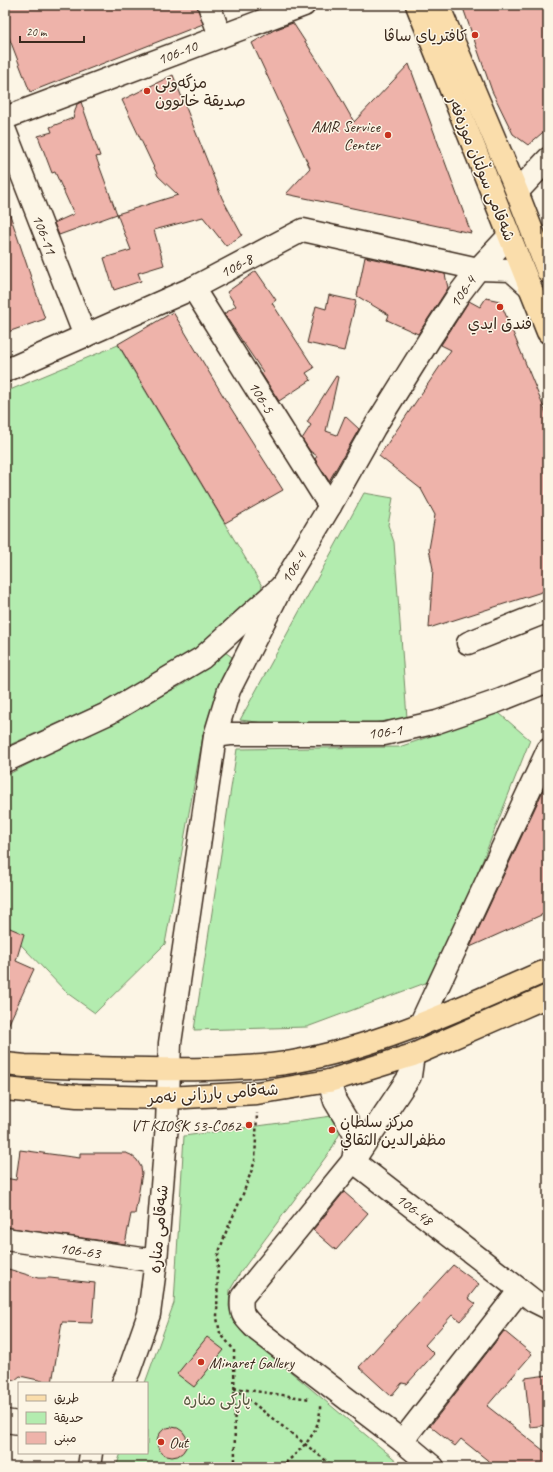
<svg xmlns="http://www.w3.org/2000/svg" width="553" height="1472" font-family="Caveat,'Playpen Sans Arabic',sans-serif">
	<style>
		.green { fill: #b3ecaf; stroke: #778b66 }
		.building { fill: #eeb3aa; stroke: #3b2a1e }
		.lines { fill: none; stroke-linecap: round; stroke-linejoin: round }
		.minor-casing { stroke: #3b2a1e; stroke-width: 25 }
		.major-casing { stroke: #3b2a1e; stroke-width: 25 }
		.path { stroke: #3b2a1e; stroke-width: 2.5; stroke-dasharray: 3 3; stroke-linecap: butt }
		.minor { stroke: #fcf5e5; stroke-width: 22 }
		.major { stroke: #faddab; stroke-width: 22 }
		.poi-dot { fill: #c8321e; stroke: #fcf5e5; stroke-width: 1.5 }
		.labels { text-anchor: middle; stroke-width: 3; stroke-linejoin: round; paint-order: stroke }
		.poi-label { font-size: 16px; fill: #3b2a1e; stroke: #fcf5e5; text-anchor: start }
		.street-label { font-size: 16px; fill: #3b2a1e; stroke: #fcf5e5 }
		.park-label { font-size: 16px; fill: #595a42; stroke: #fcf5e5 }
	</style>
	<rect width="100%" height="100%" fill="#fcf5e5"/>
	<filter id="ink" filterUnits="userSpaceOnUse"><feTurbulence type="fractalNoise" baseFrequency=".025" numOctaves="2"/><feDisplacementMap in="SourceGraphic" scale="8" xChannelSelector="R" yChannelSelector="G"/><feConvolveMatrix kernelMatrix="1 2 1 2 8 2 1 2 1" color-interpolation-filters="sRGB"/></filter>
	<g filter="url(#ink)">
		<g class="green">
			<polygon points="118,345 262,586 260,595 207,640 175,664 140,686 5,747 5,392"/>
			<polygon points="364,493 393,498 388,525 394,542 407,718 324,730 240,720"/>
			<polygon points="222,650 232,657 203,736 165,944 95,1013 67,993 5,928 5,776 184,684"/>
			<polygon points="499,713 530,740 436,979 307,1027 194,1030 237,749 399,747"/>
			<polygon points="339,1115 340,1133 331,1150 240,1273 230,1290 229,1306 233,1322 254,1341 404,1467 116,1467 121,1453 147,1453 147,1383 145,1383 174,1303 184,1136"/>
		</g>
		<g class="building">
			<polygon points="5,5 197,5 203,24 30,92 5,27"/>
			<polygon points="462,5 548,5 548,128 528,145 513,134 492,91"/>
			<polygon points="293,23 332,83 354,122 409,64 471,233 286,194 310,168 252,43 274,30"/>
			<polygon points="173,75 222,198 242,235 226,246 203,217 154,230 164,265 138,273 141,281 114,290 104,258 131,250 117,214 178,195 158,176 122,100"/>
			<polygon points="81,102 100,156 96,157 117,214 59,235 54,223 74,214 55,172 52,173 38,136 52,132 50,127 73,118 77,104"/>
			<polygon points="5,209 8,209 45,319 5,333"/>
			<polygon points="365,257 445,274 448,288 418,334 387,320 389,315 357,296"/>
			<polygon points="256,271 276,300 272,303 314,368 306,373 311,380 279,401 261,373 263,372 224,314 236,306 227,292"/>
			<polygon points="329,295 356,301 344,351 307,343 316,306 326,309"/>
			<polygon points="486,298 500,301 548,418 548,590 429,628 433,569 429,549 435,515 421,489 379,456 451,350 441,345 469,301 480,307"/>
			<polygon points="173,312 225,399 283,490 225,523 118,344"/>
			<polygon points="336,376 338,377 326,431 337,435 345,416 359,429 329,481 315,459 317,456 310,451 302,439 311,425 307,422"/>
			<polygon points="548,780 548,912 470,947"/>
			<polygon points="5,926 24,934 16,961 34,969 5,1032"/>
			<polygon points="20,1150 80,1158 80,1153 126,1153 131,1155 137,1160 141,1167 142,1173 135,1214 131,1214 125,1244 5,1227 5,1178 16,1180"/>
			<polygon points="344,1192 368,1213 336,1250 313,1230"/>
			<polygon points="453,1265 479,1284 468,1298 476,1304 460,1321 452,1315 425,1345 434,1354 407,1384 402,1383 391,1396 359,1367"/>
			<polygon points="5,1268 38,1278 50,1278 95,1283 92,1323 62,1322 52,1383 20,1376 15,1380 5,1378"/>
			<polygon points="504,1331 532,1354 487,1406 548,1454 548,1467 496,1467 461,1439 455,1446 430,1426"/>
			<polygon points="207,1337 224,1350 194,1387 177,1374"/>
			<polygon points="548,1375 548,1425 530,1427 525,1378"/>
			<circle cx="172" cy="1442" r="15"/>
		</g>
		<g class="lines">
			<g class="minor-casing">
				<g id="minor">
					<polyline points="209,5 220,36"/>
					<polyline points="5,118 304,5"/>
					<polyline points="5,131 85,336"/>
					<polyline points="517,192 548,159"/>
					<polyline points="193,288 330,506"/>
					<polyline points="5,371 193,288 303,230 478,269 511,270 530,287"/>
					<polyline points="468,643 548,611"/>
					<polyline points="215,736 230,734 384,734 437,722 498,701 548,681"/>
					<polyline points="5,761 109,713 202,658 282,586 330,506 374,428 429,340 459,294 478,269 509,236"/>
					<polyline points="420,1025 548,750"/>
					<path d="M413,1055L410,1076L353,1161L242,1297C240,1315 244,1317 257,1330L402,1441L433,1467"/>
					<polyline points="329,1081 335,1101 353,1131 356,1141 353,1161 520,1290 534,1301 548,1308"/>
					<polyline points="5,1239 156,1261"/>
					<polyline points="123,1383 129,1371 149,1314 156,1261 167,1124 170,1043 215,736 229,690 282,586"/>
					<polyline points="5,1421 19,1423"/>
					<polyline points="402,1441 520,1290"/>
					<polyline points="89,1467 91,1453"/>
				</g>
			</g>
			<g class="major-casing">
				<g id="major">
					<polyline points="417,5 548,332"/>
					<polyline points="438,5 517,192 548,272"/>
					<path d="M5,1064L25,1066C86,1068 147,1070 207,1069C235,1068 264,1067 292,1062C382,1046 465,1006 548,970"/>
					<polyline points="5,1089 77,1096 167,1098 257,1093 329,1081 413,1055 548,996"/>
				</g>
			</g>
			<g class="path">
				<polyline points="234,1388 310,1399"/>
				<polyline points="234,1388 334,1467"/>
				<polyline points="235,1467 234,1350 220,1333 217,1318 218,1255 226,1232 243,1194 255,1161 257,1113"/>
				<path d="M281,1467C300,1450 321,1434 320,1406"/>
			</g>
			<use href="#minor" class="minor"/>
			<use href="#major" class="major"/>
		</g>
	</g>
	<g class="poi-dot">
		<circle cx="475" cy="35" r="4"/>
		<circle cx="147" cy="91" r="4"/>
		<circle cx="388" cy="135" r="4"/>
		<circle cx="500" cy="307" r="4"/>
		<circle cx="249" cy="1125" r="4"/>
		<circle cx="332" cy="1130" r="4"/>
		<circle cx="201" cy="1362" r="4"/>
		<circle cx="161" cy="1442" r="4"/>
	</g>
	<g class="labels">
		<g class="poi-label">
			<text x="467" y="41" text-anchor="end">کافتریای ساڤا</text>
			<text x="155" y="88">مزگەوتی<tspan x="155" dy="18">صديقة خاتوون</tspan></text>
			<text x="380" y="132" text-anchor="end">AMR Service<tspan x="380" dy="18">Center</tspan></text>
			<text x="500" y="329" text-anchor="middle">فندق ايدي</text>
			<text x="340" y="1127">مركز سلطان<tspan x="340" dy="18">مظفرالدين الثقافي</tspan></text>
			<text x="241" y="1131" text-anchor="end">VT KIOSK 53-C062</text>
			<text x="209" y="1368">Minaret Gallery</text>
			<text x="169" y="1448">Out</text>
		</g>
		<g class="street-label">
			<text transform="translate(177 52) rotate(-21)" y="6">106-10</text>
			<text transform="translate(482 168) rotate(68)" y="6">شەقامی سوڵتان موزەفەر</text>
			<text transform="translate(45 234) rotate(69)" y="6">106-11</text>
			<text transform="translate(236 265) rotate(-28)" y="6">106-8</text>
			<text transform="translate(462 291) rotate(-55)" y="6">106-4</text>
			<text transform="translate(262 397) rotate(58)" y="6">106-5</text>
			<text transform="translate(293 567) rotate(-58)" y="6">106-4</text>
			<text transform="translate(385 731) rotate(-7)" y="6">106-1</text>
			<text transform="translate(213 1093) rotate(-4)" y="6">شەقامی بارزانی نەمر</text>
			<text transform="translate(415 1209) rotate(38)" y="6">106-48</text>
			<text transform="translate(158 1229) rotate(-85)" y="6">شەقامی منارە</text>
			<text transform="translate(80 1250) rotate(8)" y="6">106-63</text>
		</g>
		<g class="park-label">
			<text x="217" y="1405">پاڕکی منارە</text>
		</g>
	</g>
	<rect width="553" height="1472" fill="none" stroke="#fcf5e5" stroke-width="20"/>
	<rect x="10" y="10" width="533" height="1452" fill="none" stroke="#3b2a1e" stroke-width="1.5" filter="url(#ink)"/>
	<rect x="18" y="1382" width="130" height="72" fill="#fcf5e5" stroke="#afa495"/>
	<rect x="26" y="1395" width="20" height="6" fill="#faddab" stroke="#afa495"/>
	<text x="54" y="1402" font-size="12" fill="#3b2a1e">طريق</text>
	<rect x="26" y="1412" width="20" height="12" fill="#b3ecaf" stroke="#afa495"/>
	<text x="54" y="1422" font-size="12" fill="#3b2a1e">حديقة</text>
	<rect x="26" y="1432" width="20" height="12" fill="#eeb3aa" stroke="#afa495"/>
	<text x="54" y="1442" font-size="12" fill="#3b2a1e">مبنى</text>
	<path d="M20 36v6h64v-6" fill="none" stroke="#3b2a1e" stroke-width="2"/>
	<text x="26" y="36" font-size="12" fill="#3b2a1e" stroke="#fcf5e5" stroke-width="3" paint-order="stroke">20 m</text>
</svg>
